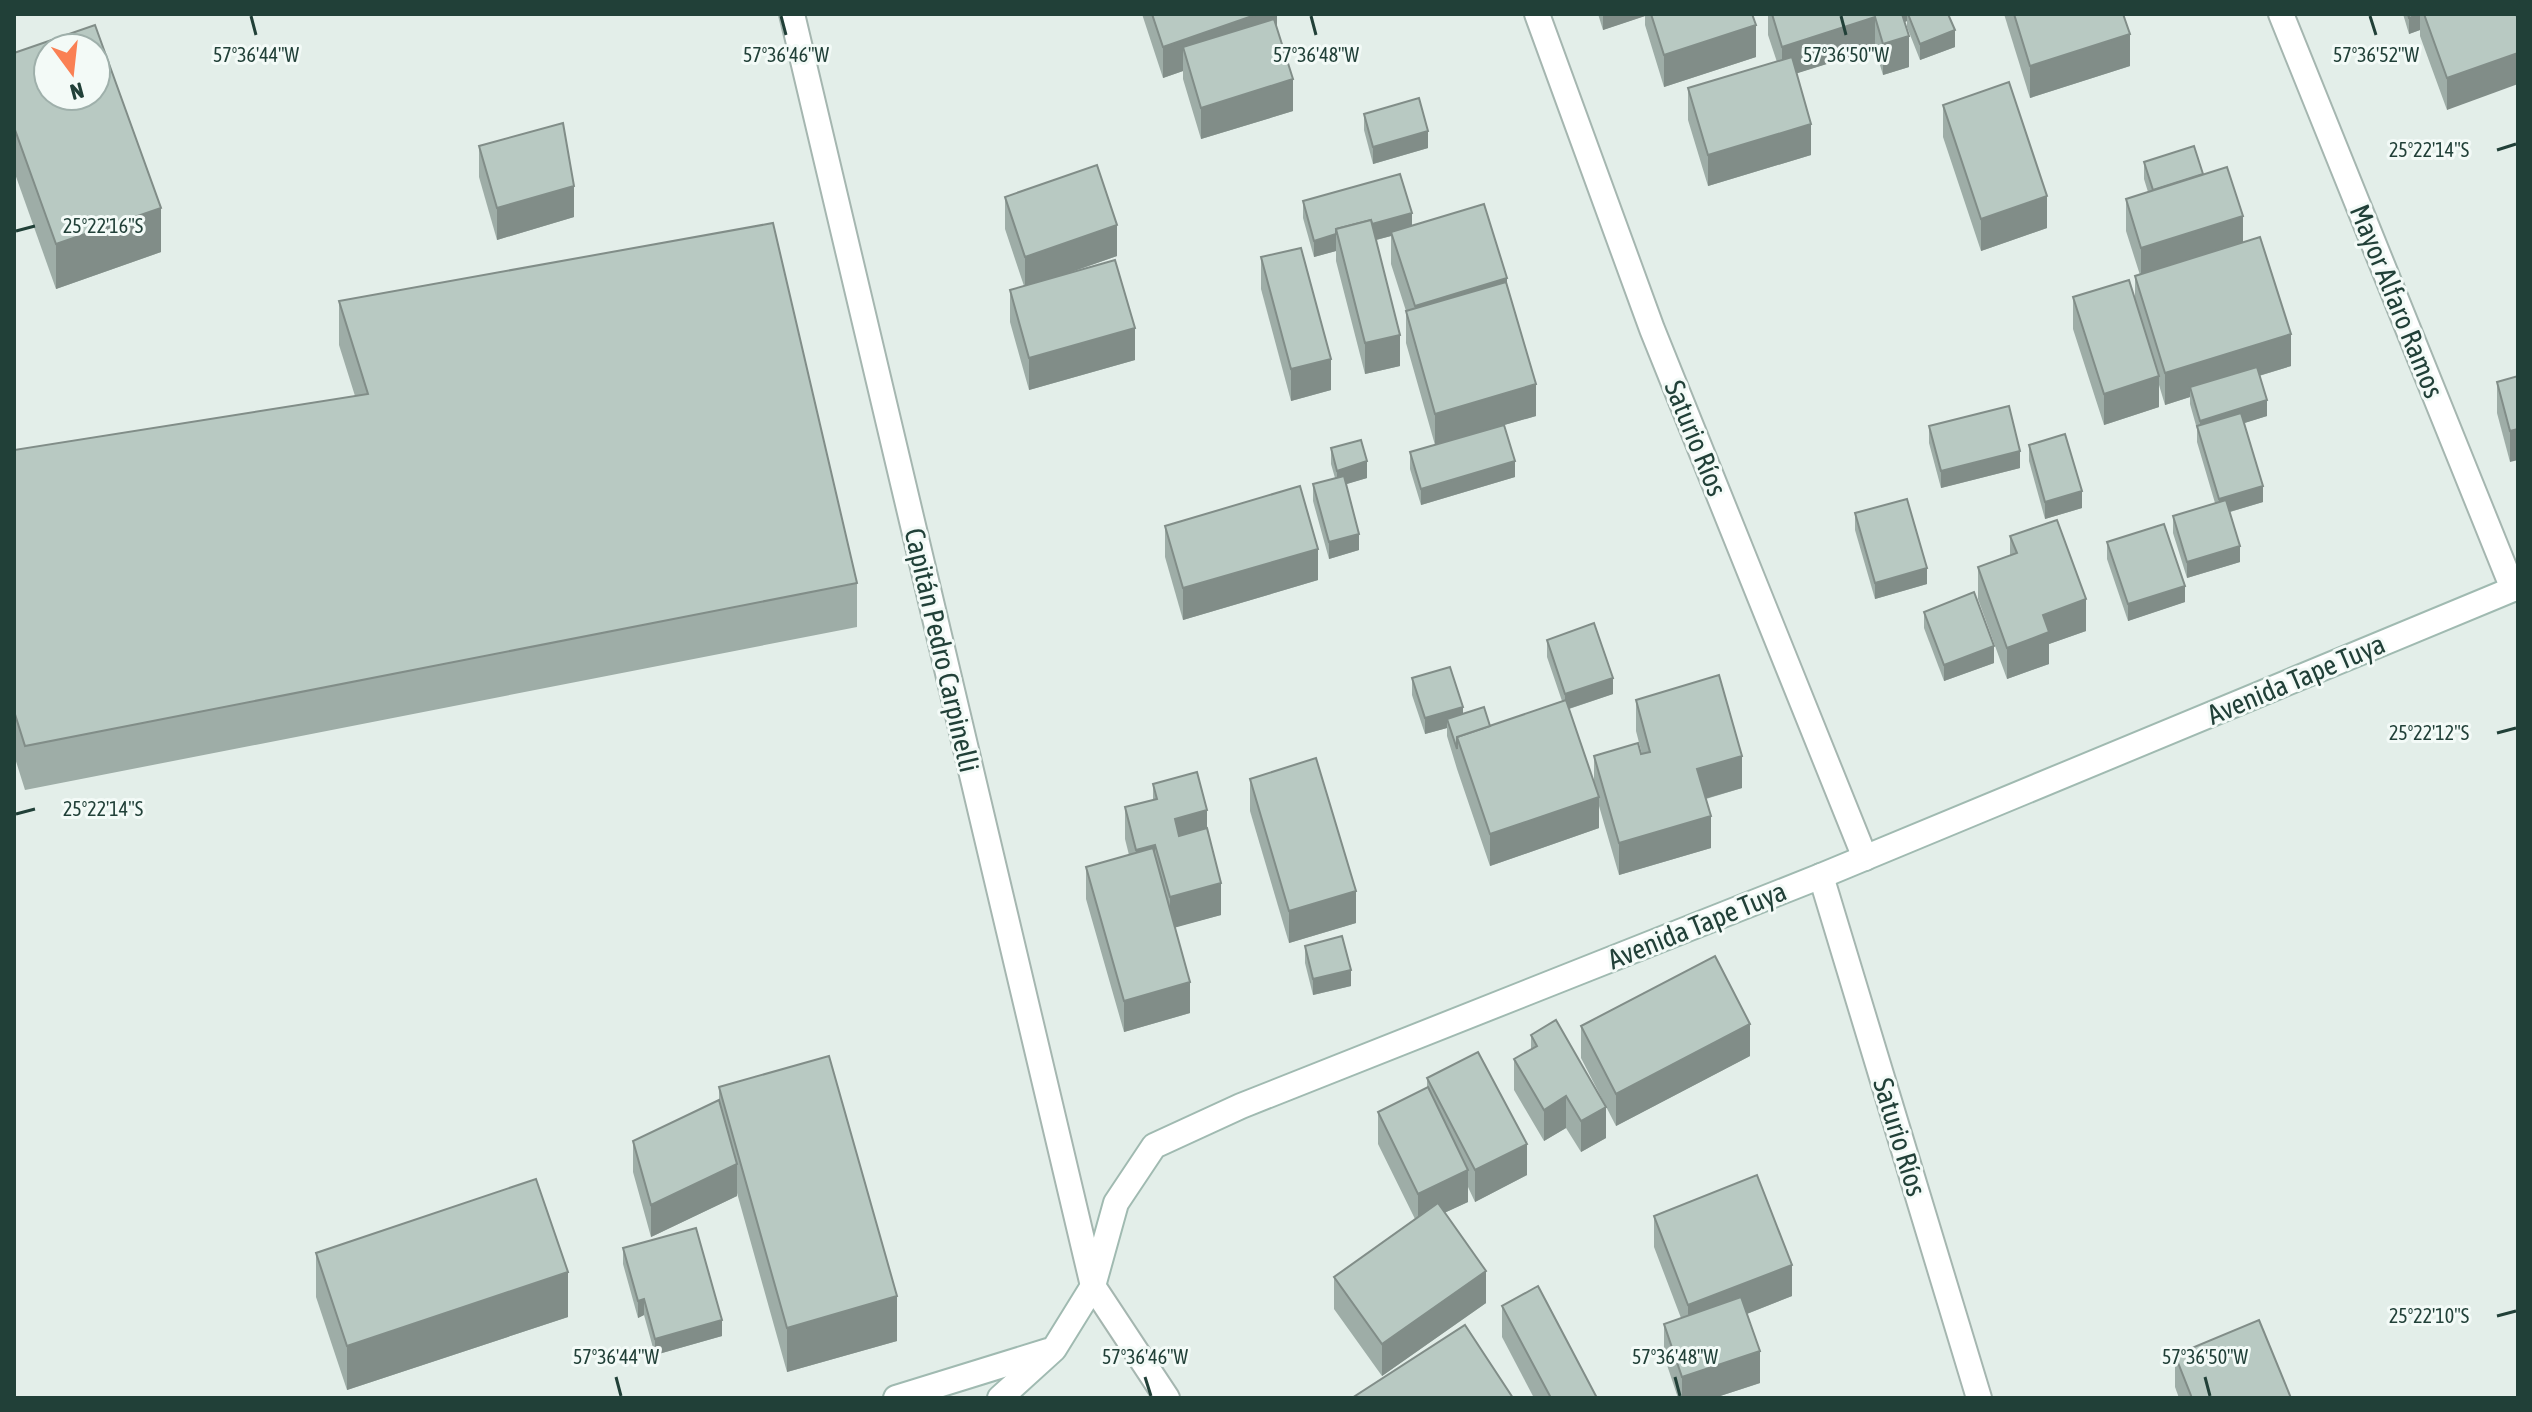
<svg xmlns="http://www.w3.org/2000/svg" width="2532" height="1412" font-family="'Asap Condensed',sans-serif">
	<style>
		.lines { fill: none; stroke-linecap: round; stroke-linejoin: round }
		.street-casing { stroke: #a5b6b0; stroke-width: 28 }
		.secondary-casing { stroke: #a0bab1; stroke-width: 28 }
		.street { stroke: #fff; stroke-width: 24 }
		.secondary { stroke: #fff; stroke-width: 24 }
		.wall { fill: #9eada7 }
		.shaded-wall { fill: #818d88 }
		.building { fill: #b8c9c2; stroke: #818d88; stroke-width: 2; fill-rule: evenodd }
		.ticks { fill: none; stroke: #214038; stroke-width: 3 }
		.labels { text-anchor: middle; stroke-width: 6; stroke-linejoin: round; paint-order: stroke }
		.street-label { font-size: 28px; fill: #214038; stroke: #f3faf7 }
		.ticks-label { font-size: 20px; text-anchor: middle; fill: #214038; stroke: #f3faf7; stroke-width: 6; stroke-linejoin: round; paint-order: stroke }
	</style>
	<rect width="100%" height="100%" fill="#e3eee9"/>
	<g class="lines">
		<g class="street-casing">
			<g id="street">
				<polyline points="792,14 1093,1286 1167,1398"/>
				<polyline points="1537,14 1652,329 1865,858"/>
				<polyline points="2281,14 2513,589"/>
				<polyline points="1821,876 1979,1398"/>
			</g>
		</g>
		<g class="secondary-casing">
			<g id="secondary">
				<polyline points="896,1398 1048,1351"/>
				<polyline points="1000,1398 1054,1349 1093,1286 1116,1203 1154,1146 1241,1106 1821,876 2518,587"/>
			</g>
		</g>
		<use href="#street" class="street"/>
		<use href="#secondary" class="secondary"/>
	</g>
	<g class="wall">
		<polygon points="1142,14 1277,14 1277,28 1293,111 1201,139 1183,79 1183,71 1163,78"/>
		<polygon points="1598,14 1752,14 1756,57 1664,87 1645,25 1645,16 1603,30"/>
		<polygon points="1768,14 1948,14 1955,47 1920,60 1907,27 1907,21 1904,22 1909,67 1883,75 1875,49 1797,73 1811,155 1708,186 1688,120 1688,88 1777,62 1768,35"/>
		<polygon points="2004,14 2123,14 2130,66 2030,98"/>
		<polygon points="2403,14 2516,14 2447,110 2420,36 2420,30 2409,34"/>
		<polygon points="14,53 161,252 56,289 14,171"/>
		<polygon points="1943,105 2047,228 1981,251 1943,137"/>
		<polygon points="1364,114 1428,148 1373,164 1364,130"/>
		<polygon points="479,146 574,217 497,240 479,177"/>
		<polygon points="2144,162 2203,174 2243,243 2291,366 2259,376 2267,416 2244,423 2263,502 2230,512 2240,562 2187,578 2173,533 2173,516 2215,503 2197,442 2197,429 2190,404 2190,397 2165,405 2159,385 2159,407 2104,425 2073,329 2073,297 2135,301 2135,276 2140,275 2126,231 2126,199 2148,192 2144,179"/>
		<polygon points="1005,197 1117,256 1066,274 1135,360 1029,390 1010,322 1010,290 1024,286 1005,229"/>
		<polygon points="1303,201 1412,226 1507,285 1536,416 1504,425 1515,477 1421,505 1410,469 1410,452 1435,445 1406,343 1406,311 1391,264 1391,236 1376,240 1400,366 1365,374 1336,261 1336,251 1314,257 1303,218"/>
		<polygon points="1261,257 1331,390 1291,401 1261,289"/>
		<polygon points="339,301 857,583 857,627 25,790 14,755 14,450 355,396 339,345"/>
		<polygon points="2518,376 2510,462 2497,413 2497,382"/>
		<polygon points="1929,426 2020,468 1941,488 1929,443"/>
		<polygon points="2029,445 2082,508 2045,519 2029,461"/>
		<polygon points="1331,448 1367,478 1346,484 1359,550 1329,559 1313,501 1313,484 1335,478 1331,464"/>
		<polygon points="1855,513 1927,584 1875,599 1855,530"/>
		<polygon points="1165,526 1318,580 1183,620 1165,557"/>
		<polygon points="2010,536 2086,631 2049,644 2049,664 2007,679 1978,599 1978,567 2010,555"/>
		<polygon points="2107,542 2185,602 2128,621 2107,559"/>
		<polygon points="1924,612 1994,663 1944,681 1924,628"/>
		<polygon points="1547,640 1613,694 1569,709 1594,782 1594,756 1642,754 1636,731 1636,700 1742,788 1706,799 1711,848 1619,875 1599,806 1599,828 1490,866 1457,769 1447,736 1447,728 1425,734 1412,695 1412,678 1463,714 1490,726 1562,701 1547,657"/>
		<polygon points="1250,779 1356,923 1289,943 1250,811"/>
		<polygon points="1153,784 1207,832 1221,915 1175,927 1190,1013 1124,1032 1086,899 1086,867 1129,855 1125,839 1125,807 1153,800"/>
		<polygon points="1305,946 1351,986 1313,995 1305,963"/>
		<polygon points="1581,1026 1750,1056 1616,1126 1581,1058"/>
		<polygon points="1531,1035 1606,1138 1581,1152 1566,1128 1544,1141 1514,1090 1514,1059 1531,1050"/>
		<polygon points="1427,1078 1527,1175 1475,1202 1468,1187 1468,1202 1444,1213 1486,1303 1382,1376 1334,1309 1334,1277 1415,1219 1378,1144 1378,1112 1427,1088"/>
		<polygon points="719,1087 897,1341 787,1372 737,1193 737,1196 651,1237 633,1172 633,1141 719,1100"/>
		<polygon points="1654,1216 1792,1296 1747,1314 1760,1383 1714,1398 1678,1398 1664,1356 1664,1324 1681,1318 1654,1247"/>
		<polygon points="623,1248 722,1336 655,1355 644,1315 638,1318 623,1264"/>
		<polygon points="316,1253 568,1317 347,1390 316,1297"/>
		<polygon points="1502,1306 1597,1398 1534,1398 1502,1337"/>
		<polygon points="2175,1355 2291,1398 2179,1398 2175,1387"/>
	</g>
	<g class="shaded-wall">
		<polygon points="1258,14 1277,14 1277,39 1183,47 1183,71 1163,78 1163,47"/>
		<polygon points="1603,14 1645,14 1645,16 1603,30"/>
		<polygon points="1903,14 1907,14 1907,21 1903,23"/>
		<polygon points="2420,14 2420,30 2409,34 2409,18"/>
		<polygon points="1875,17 1875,49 1782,78 1782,47"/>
		<polygon points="1756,25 1756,57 1664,87 1664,55"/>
		<polygon points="1955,30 1955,47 1920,60 1920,44"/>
		<polygon points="2130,34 2130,66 2030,98 2030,66"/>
		<polygon points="1909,36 1909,67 1883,75 1883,44"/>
		<polygon points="2518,53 2518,84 2447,110 2447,78"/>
		<polygon points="1293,79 1293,111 1201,139 1201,108"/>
		<polygon points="1811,124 1811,155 1708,186 1708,155"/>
		<polygon points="1428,131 1428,148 1373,164 1373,147"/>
		<polygon points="574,186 574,217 497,240 497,208"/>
		<polygon points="2047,196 2047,228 1981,251 1981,219"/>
		<polygon points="161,208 161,252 56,289 56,244"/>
		<polygon points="1412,213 1412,230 1391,232 1391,236 1341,249 1337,234"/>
		<polygon points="2243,216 2243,247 2141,280 2141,248"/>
		<polygon points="1117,225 1117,256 1025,288 1025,257"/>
		<polygon points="1336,234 1336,251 1314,257 1314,241"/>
		<polygon points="1507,278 1507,309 1415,337 1415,306"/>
		<polygon points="1135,328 1135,360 1029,390 1029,358"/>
		<polygon points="2291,334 2291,366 2192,396 2190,387 2190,397 2165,405 2165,373"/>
		<polygon points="1400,335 1400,366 1365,374 1365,343"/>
		<polygon points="1331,359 1331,390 1291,401 1291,369"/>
		<polygon points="2159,376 2159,407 2104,425 2104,394"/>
		<polygon points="1536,384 1536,416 1435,445 1435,414"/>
		<polygon points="2267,400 2267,416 2200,437 2200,421"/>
		<polygon points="2518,429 2518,460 2510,462 2510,431"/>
		<polygon points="2020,451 2020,468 1941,488 1941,471"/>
		<polygon points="1367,461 1367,478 1337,487 1337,471"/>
		<polygon points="1515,461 1515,477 1421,505 1421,489"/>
		<polygon points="2263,486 2263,502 2219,515 2219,499"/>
		<polygon points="2082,491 2082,508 2045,519 2045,502"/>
		<polygon points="1359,534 1359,550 1329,559 1329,542"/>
		<polygon points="2240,546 2240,562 2187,578 2187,562"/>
		<polygon points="1318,549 1318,580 1183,620 1183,588"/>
		<polygon points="1927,568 1927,584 1875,599 1875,583"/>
		<polygon points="2185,586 2185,602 2128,621 2128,604"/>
		<polygon points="2086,599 2086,631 2049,644 2049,664 2007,679 2007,648 2043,615"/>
		<polygon points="1994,646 1994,663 1944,681 1944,665"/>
		<polygon points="1613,678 1613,694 1565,710 1565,694"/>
		<polygon points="1463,707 1463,723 1447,719 1447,728 1425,734 1425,718"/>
		<polygon points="1742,756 1742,788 1697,801 1697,769"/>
		<polygon points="1599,797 1599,828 1490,866 1490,834"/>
		<polygon points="1207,810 1207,842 1175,851 1175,819"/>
		<polygon points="1711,816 1711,848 1619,875 1619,843"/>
		<polygon points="1155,845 1155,877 1136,882 1136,850"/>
		<polygon points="1221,883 1221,915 1170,929 1170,897"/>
		<polygon points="1356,891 1356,923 1289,943 1289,911"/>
		<polygon points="1351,970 1351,986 1313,995 1313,979"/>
		<polygon points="1190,982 1190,1013 1124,1032 1124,1001"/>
		<polygon points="1750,1024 1750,1056 1616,1126 1616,1094"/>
		<polygon points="1566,1096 1566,1128 1544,1141 1544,1110"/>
		<polygon points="1606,1107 1606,1138 1581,1152 1581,1121"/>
		<polygon points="1527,1144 1527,1175 1475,1202 1475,1170"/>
		<polygon points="737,1164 737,1196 651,1237 651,1205"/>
		<polygon points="1468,1170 1468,1202 1418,1225 1418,1194"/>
		<polygon points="1792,1265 1792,1296 1688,1337 1688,1305"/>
		<polygon points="1486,1271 1486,1303 1382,1376 1382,1344"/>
		<polygon points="568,1272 568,1317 347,1390 347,1346"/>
		<polygon points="897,1296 897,1341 787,1372 787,1328"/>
		<polygon points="644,1299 644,1315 638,1318 638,1301"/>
		<polygon points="722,1320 722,1336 655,1355 655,1339"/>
		<polygon points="1760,1351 1760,1383 1714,1398 1682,1398 1682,1377"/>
	</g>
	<g class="building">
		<polygon points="1152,14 1258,14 1163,47"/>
		<polygon points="1651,14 1752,14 1756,25 1664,55"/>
		<polygon points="1772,14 1902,14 1909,36 1883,44 1875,17 1782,47"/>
		<polygon points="1908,14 1948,14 1955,30 1920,44"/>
		<polygon points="2014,14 2123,14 2130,34 2030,66"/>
		<polygon points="2408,14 2420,14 2409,18"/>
		<polygon points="2424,14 2516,14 2518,20 2518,53 2447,78"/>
		<polygon points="1274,19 1293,79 1201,108 1183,47"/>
		<path d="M95,25L161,208L56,244L14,127V53ZM48,48H96V96H48Z"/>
		<polygon points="1792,57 1811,124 1708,155 1688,88"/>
		<polygon points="2009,82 2047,196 1981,219 1943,105"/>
		<polygon points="1419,98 1428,131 1373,147 1364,114"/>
		<polygon points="563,123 574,186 497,208 479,146"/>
		<polygon points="2194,146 2203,174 2153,190 2144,162"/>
		<polygon points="1097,165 1117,225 1025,257 1005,197"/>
		<polygon points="2227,167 2243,216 2141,248 2126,199"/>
		<polygon points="1400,174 1412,213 1372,224 1371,220 1336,229 1336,234 1314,241 1303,201"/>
		<polygon points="1484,204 1507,278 1415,306 1391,232"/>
		<polygon points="1371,220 1400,335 1365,343 1336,229"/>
		<polygon points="773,223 857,583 25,746 14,711 14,450 368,394 339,301"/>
		<polygon points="2260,237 2291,334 2165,373 2135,276"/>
		<polygon points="1301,248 1331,359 1291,369 1261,257"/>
		<polygon points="1115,260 1135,328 1029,358 1010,290"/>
		<polygon points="2129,280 2159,376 2104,394 2073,297"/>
		<polygon points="1506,282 1536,384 1435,414 1406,311"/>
		<polygon points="2257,367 2267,400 2200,421 2190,387"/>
		<polygon points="2518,376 2518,429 2510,431 2497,382"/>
		<polygon points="2009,406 2020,451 1941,471 1929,426"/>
		<polygon points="2241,413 2263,486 2219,499 2197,426"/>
		<polygon points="1504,425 1515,461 1421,489 1410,452"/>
		<polygon points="2065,434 2082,491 2045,502 2029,445"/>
		<polygon points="1361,440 1367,461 1337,471 1331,448"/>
		<polygon points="1344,476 1359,534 1329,542 1313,484"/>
		<polygon points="1300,486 1318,549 1183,588 1165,526"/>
		<polygon points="1907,499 1927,568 1875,583 1855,513"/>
		<polygon points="2226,500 2240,546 2187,562 2173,516"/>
		<polygon points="2057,520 2086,599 2043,615 2049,632 2007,648 1978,567 2017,553 2010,536"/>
		<polygon points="2164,524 2185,586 2128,604 2107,542"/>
		<polygon points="1974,592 1994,646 1944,665 1924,612"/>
		<polygon points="1594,623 1613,678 1565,694 1547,640"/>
		<polygon points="1450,667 1463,707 1425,718 1412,678"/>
		<polygon points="1719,675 1742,756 1697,769 1711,816 1619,843 1594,756 1638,743 1641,754 1650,752 1636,700"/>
		<polygon points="1566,700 1599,797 1490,834 1457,737"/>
		<polygon points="1484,707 1490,726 1457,737 1457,749 1447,719"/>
		<polygon points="1316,758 1356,891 1289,911 1250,779"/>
		<polygon points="1197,772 1207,810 1175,819 1179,836 1207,828 1221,883 1170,897 1155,845 1136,850 1125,807 1157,799 1153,784"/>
		<polygon points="1153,848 1190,982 1124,1001 1086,867"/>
		<polygon points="1342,936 1351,970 1313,979 1305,946"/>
		<polygon points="1715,956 1750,1024 1616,1094 1581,1026"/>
		<polygon points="1556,1020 1606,1107 1581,1121 1566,1096 1544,1110 1514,1059 1537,1046 1531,1035"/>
		<polygon points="1478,1052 1527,1144 1475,1170 1427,1078"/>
		<polygon points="829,1056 897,1296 787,1328 719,1087"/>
		<polygon points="1428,1087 1468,1170 1418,1194 1378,1112"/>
		<polygon points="719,1100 737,1164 651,1205 633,1141"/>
		<polygon points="1757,1175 1792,1265 1688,1305 1654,1216"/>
		<polygon points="536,1179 568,1272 347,1346 316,1253"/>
		<polygon points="1438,1203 1486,1271 1382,1344 1334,1277"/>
		<polygon points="696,1228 722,1320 655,1339 644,1299 638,1301 623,1248"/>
		<polygon points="1538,1286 1597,1398 1551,1398 1502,1306"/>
		<polygon points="1741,1297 1760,1351 1682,1377 1664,1324"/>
		<polygon points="2259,1320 2291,1398 2192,1398 2175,1355"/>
		<polygon points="1465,1325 1513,1398 1352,1398"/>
	</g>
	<path class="ticks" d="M251,16L256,35M781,16L786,35M1311,16L1316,35M1841,16L1846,35M2370,16L2376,35M2497,150L2516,144M16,231L35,226M2497,733L2516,728M16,814L35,809M2497,1316L2516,1311M616,1377L621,1396M1145,1377L1151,1396M1675,1377L1680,1396M2205,1377L2210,1396"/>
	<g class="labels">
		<g class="street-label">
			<text transform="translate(2397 301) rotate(68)" y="10">Mayor Alfaro Ramos</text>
			<text transform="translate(1696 438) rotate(68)" y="10">Saturio Ríos</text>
			<text transform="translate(942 650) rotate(77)" y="10">Capitán Pedro Carpinelli</text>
			<text transform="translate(2296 679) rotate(-23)" y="10">Avenida Tape Tuya</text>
			<text transform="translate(1697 925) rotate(-22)" y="10">Avenida Tape Tuya</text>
			<text transform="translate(1900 1137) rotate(73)" y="10">Saturio Ríos</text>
		</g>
	</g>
	<g class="ticks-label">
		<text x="256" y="62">57°36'44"W</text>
		<text x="786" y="62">57°36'46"W</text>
		<text x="1316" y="62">57°36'48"W</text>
		<text x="1846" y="62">57°36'50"W</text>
		<text x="2376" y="62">57°36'52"W</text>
		<text x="2429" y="157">25°22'14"S</text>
		<text x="103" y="233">25°22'16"S</text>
		<text x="2429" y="740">25°22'12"S</text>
		<text x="103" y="816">25°22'14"S</text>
		<text x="2429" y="1323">25°22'10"S</text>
		<text x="616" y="1364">57°36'44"W</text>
		<text x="1145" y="1364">57°36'46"W</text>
		<text x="1675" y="1364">57°36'48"W</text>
		<text x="2205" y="1364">57°36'50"W</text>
	</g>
	<rect width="2532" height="1412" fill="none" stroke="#214038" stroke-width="32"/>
	<g transform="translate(72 72) rotate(165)"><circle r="38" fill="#f3faf7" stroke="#9fb0ab" stroke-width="2"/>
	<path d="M0-6L14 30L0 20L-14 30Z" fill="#fa8054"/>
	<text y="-12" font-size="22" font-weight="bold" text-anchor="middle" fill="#214038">N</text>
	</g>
</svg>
